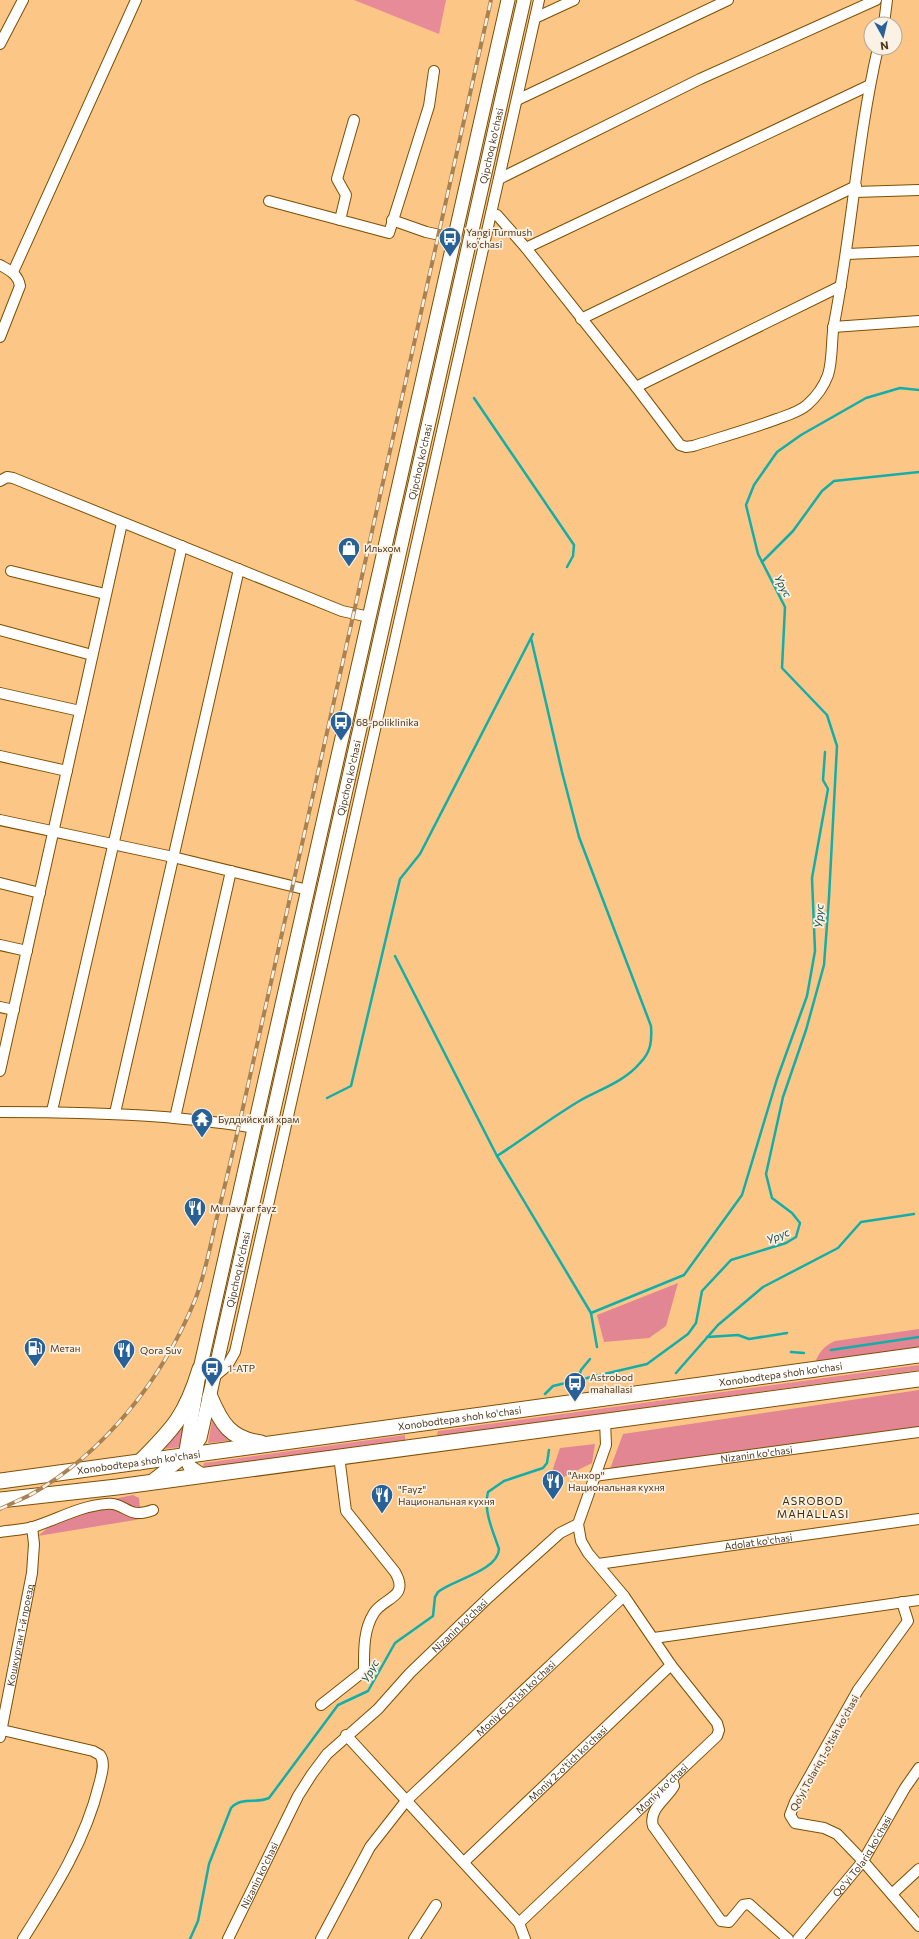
<svg xmlns="http://www.w3.org/2000/svg" width="919" height="1939" font-family="Commissioner,sans-serif">
	<style>
		.green { fill: #e78b98 }
		.forest { fill: #e38693 }
		.lines { fill: none; stroke-linecap: round; stroke-linejoin: round }
		.stream { stroke: #12aea9; stroke-width: 2.5 }
		.minor-casing { stroke: #7d4f00; stroke-width: 12 }
		.major-casing { stroke: #7d4f00; stroke-width: 15 }
		.highway-casing { stroke: #7d4f00; stroke-width: 17 }
		.minor { stroke: #fff; stroke-width: 10 }
		.major { stroke: #fff; stroke-width: 13 }
		.highway { stroke: #fff; stroke-width: 15 }
		.rail-casing { stroke: #a88253; stroke-width: 4 }
		.rail { stroke: #fbf1e4; stroke-width: 2.5; stroke-dasharray: 8; stroke-linecap: butt }
		.labels { text-anchor: middle; stroke-width: 3.5; stroke-linejoin: round; paint-order: stroke }
		.street-label { font-size: 10px; fill: #4c371c; stroke: #fbf1e4 }
		.poi-label { font-size: 10px; fill: #4c371c; stroke: #fbf1e4; text-anchor: start }
		.water-label { font-size: 11px; font-style: italic; fill: #18514e; stroke: #fbf1e4 }
		.neighbourhood-label { font-size: 11px; letter-spacing: 1px; fill: #452c08; stroke: #fbf1e4 }
	</style>
	<rect width="100%" height="100%" fill="#fcc786"/>
	<g class="green">
		<polygon points="354,0 446,0 439,34"/>
		<polygon points="919,1365 919,1370 438,1436 437,1434 438,1431"/>
		<polygon points="213,1415 235,1440 208,1443"/>
		<polygon points="187,1418 181,1447 163,1449"/>
		<polygon points="405,1435 405,1440 205,1468 203,1466 204,1463"/>
	</g>
	<g class="forest">
		<polygon points="678,1283 666,1326 649,1338 604,1342 597,1315"/>
		<path d="M919,1329V1348L815,1363C818,1353 825,1345 835,1341Z"/>
		<polygon points="919,1390 919,1428 610,1469 623,1434"/>
		<polygon points="595,1444 592,1463 564,1477 549,1480 560,1448"/>
		<polygon points="133,1495 139,1498 141,1519 38,1536 73,1507"/>
	</g>
	<g class="lines">
		<g class="stream">
			<polyline points="474,398 574,545 573,556 567,567"/>
			<polyline points="762,562 793,531 822,491 834,481 919,472"/>
			<polyline points="395,956 497,1156 591,1313 597,1347"/>
			<polyline points="327,1098 351,1086 400,879 420,854 533,634"/>
			<path d="M497,1156C525,1138 552,1117 581,1100C601,1089 625,1081 640,1063C651,1052 652,1041 651,1026L579,837L562,772L531,638"/>
			<polyline points="591,1313 684,1275 742,1195 777,1079 807,996 815,951 812,878 828,789 823,780 825,752"/>
			<polyline points="707,1337 738,1335 749,1339 787,1333"/>
			<polyline points="831,1350 919,1337"/>
			<polyline points="791,1352 804,1353"/>
			<polyline points="676,1373 718,1325 763,1287 838,1248 861,1222 914,1214"/>
			<polyline points="578,1379 581,1370 590,1359"/>
			<polyline points="545,1394 553,1386 647,1364 688,1334 696,1323 702,1291 731,1260 786,1243 796,1237 800,1223 792,1213 772,1198 766,1174 783,1097 806,1030 824,965 829,897 837,746 827,715 782,668 785,607 758,554 746,505 754,485 777,452 801,435 866,398 900,388 919,390"/>
			<path d="M190,1939L198,1921L209,1864L231,1808C242,1796 256,1804 269,1798L338,1705L368,1691L395,1643L433,1616L435,1597L438,1592C452,1580 498,1571 499,1549C493,1531 483,1511 488,1492L504,1481L543,1468L547,1463L549,1450"/>
		</g>
		<g class="minor-casing">
			<g id="minor">
				<polyline points="535,18 574,0"/>
				<polyline points="884,24 887,0"/>
				<polyline points="0,44 23,0"/>
				<polyline points="517,100 728,0"/>
				<polyline points="499,179 700,79 876,0"/>
				<polyline points="855,192 919,190"/>
				<polyline points="269,201 389,233 429,106 434,71"/>
				<path d="M491,214L497,215L526,248L636,387L680,445L686,447L693,446C722,437 750,429 777,419C788,415 799,412 807,405C816,397 824,386 828,375C833,359 831,340 834,324C852,232 857,139 878,48"/>
				<polyline points="340,220 346,195 337,179 354,120"/>
				<polyline points="392,220 426,232 454,238"/>
				<polyline points="526,248 870,85"/>
				<polyline points="847,254 919,251"/>
				<path d="M0,265C9,270 18,274 20,286L0,337"/>
				<polyline points="13,272 136,0"/>
				<polyline points="581,319 856,186"/>
				<polyline points="833,327 919,321"/>
				<polyline points="636,387 841,286"/>
				<polyline points="0,481 7,477 13,478 342,611 369,617"/>
				<polyline points="11,571 105,594"/>
				<polyline points="0,630 92,655"/>
				<polyline points="0,693 80,711"/>
				<polyline points="0,756 67,771"/>
				<polyline points="0,820 173,857 308,890"/>
				<polyline points="0,883 40,893"/>
				<polyline points="0,945 27,951"/>
				<polyline points="0,1007 14,1010"/>
				<polyline points="0,1071 122,523"/>
				<polyline points="52,1111 182,546"/>
				<path d="M0,1112C55,1112 109,1113 164,1117C194,1120 224,1122 254,1128"/>
				<polyline points="115,1113 239,569"/>
				<polyline points="175,1118 231,871"/>
				<polyline points="214,1377 227,1366 235,1352 539,0"/>
				<path id="s1" d="M594,1476L919,1432"/>
				<path d="M0,1532C11,1530 23,1530 33,1527C58,1519 80,1506 106,1504C127,1502 126,1520 153,1510"/>
				<path id="s2" d="M598,1564L919,1519"/>
				<polyline points="902,1602 908,1621 858,1690 795,1802 790,1815 795,1823 824,1828 837,1834 863,1861 919,1926"/>
				<polyline points="654,1638 919,1600"/>
				<path d="M321,1705L364,1671C364,1652 363,1630 374,1613C384,1597 410,1598 395,1572L346,1511L339,1456"/>
				<path d="M2,1730L93,1751L100,1755C106,1763 101,1776 99,1785C85,1842 54,1890 23,1939"/>
				<polyline points="346,1735 519,1923 525,1939"/>
				<path id="s3" d="M0,1737L32,1573L34,1544L32,1527"/>
				<path d="M672,1778L674,1786C667,1799 648,1809 653,1826L721,1921L729,1922L743,1905L749,1904L788,1939"/>
				<path id="s4" d="M464,1862L671,1665"/>
				<polyline points="892,1894 919,1869"/>
				<path id="s5" d="M519,1923L717,1736L719,1730L717,1723L671,1665L624,1596L588,1553L581,1541L578,1524L606,1445L605,1421"/>
				<path id="s6" d="M228,1939L298,1796L312,1774L327,1754L378,1709L410,1673L489,1597L560,1533L578,1524"/>
				<path id="s7" d="M321,1939L370,1847L406,1801L624,1596"/>
				<polyline points="414,1939 436,1905"/>
				<path id="s8" d="M798,1939L863,1861L905,1788L919,1768"/>
			</g>
		</g>
		<g class="major-casing">
			<g id="major">
				<polyline points="202,1475 190,1467 185,1456 200,1369 508,0"/>
				<path id="s9" d="M151,1482L191,1451L200,1438L524,0"/>
			</g>
		</g>
		<g class="highway-casing">
			<g id="highway">
				<path d="M210,1397C221,1423 230,1439 261,1443"/>
				<path d="M140,1462C174,1428 186,1415 200,1369"/>
				<path id="s10" d="M0,1481L919,1355"/>
				<polyline points="0,1500 117,1487 919,1379"/>
			</g>
		</g>
		<use href="#minor" class="minor"/>
		<use href="#major" class="major"/>
		<use href="#highway" class="highway"/>
		<g class="rail-casing">
			<path id="rail" d="M0,1509C10,1504 20,1500 30,1495C105,1453 163,1378 195,1300C205,1275 210,1247 216,1221C226,1182 235,1143 244,1103L491,0"/>
		</g>
		<use href="#rail" class="rail"/>
	</g>
	<defs>
		<g id="bus-pin" transform="scale(1.15)"><path d="M0 17L-7.5 6A9.5 9.5 0 1 1 7.5 6Z" fill="#286098" stroke="#fbf1e4"/><path d="M-5-6H5V4H4V6H2V4H-2V6H-4V4H-5ZM-3.5-4V0h7V-4ZM-3.5 1.2v1.5H-2V1.2ZM2 1.2v1.5H3.5V1.2Z" fill="#fff"/></g>
		<g id="shop-pin" transform="scale(1.15)"><path d="M0 17L-7.5 6A9.5 9.5 0 1 1 7.5 6Z" fill="#286098" stroke="#fbf1e4"/><path d="M-5-2.5h2.3a2.7 3.5 0 0 1 5.4 0H5L5.5 6h-11ZM-1.5-2.5h3a1.5 2.3 0 0 0-3 0Z" fill="#fff"/></g>
		<g id="temple-pin" transform="scale(1.15)"><path d="M0 17L-7.5 6A9.5 9.5 0 1 1 7.5 6Z" fill="#286098" stroke="#fbf1e4"/><path d="M0-6L5-2H3V0L6.5 2.5H4V6H1.5V3h-3V6H-4V2.5H-6.5L-3 0V-2H-5Z" fill="#fff"/></g>
		<g id="restaurant-pin" transform="scale(1.15)"><path d="M0 17L-7.5 6A9.5 9.5 0 1 1 7.5 6Z" fill="#286098" stroke="#fbf1e4"/><path d="M-5-6h1v4h1v-4h1v4h1v-4h1v5L-1.5 .5V6h-2V.5L-5-1ZM5-6V6H3V1.5H1.5Q1.5-4 5-6Z" fill="#fff"/></g>
		<g id="fuel-pin" transform="scale(1.15)"><path d="M0 17L-7.5 6A9.5 9.5 0 1 1 7.5 6Z" fill="#286098" stroke="#fbf1e4"/><path d="M-5.5-6h7V0h2V4h1.3V-2.5L3-4.5l.8-.8L6-3V5H2.5V1h-1V6h-7ZM-4.2-4.7v3.2H.2V-4.7Z" fill="#fff"/></g>
	</defs>
	<g fill-rule="evenodd">
		<use href="#bus-pin" x="450" y="238"/>
		<use href="#shop-pin" x="349" y="548"/>
		<use href="#bus-pin" x="341" y="722"/>
		<use href="#temple-pin" x="202" y="1119"/>
		<use href="#restaurant-pin" x="195" y="1208"/>
		<use href="#fuel-pin" x="35" y="1348"/>
		<use href="#restaurant-pin" x="124" y="1350"/>
		<use href="#bus-pin" x="212" y="1368"/>
		<use href="#bus-pin" x="575" y="1383"/>
		<use href="#restaurant-pin" x="553" y="1481"/>
		<use href="#restaurant-pin" x="382" y="1495"/>
	</g>
	<g class="labels">
		<g class="street-label">
			<text dy="4" stroke="none"><textPath href="#s9" startOffset="1391">Qipchoq ko'chasi</textPath></text>
			<text dy="4" stroke="none"><textPath href="#s9" startOffset="1067">Qipchoq ko'chasi</textPath></text>
			<text dy="4" stroke="none"><textPath href="#s9" startOffset="743">Qipchoq ko'chasi</textPath></text>
			<text dy="4" stroke="none"><textPath href="#s9" startOffset="239">Qipchoq ko'chasi</textPath></text>
			<text dy="4" stroke="none"><textPath href="#s10" startOffset="788">Xonobodtepa shoh ko'chasi</textPath></text>
			<text dy="4" stroke="none"><textPath href="#s10" startOffset="464">Xonobodtepa shoh ko'chasi</textPath></text>
			<text dy="4" stroke="none"><textPath href="#s1" startOffset="164">Nizanin ko'chasi</textPath></text>
			<text dy="4" stroke="none"><textPath href="#s10" startOffset="140">Xonobodtepa shoh ko'chasi</textPath></text>
			<text dy="4" stroke="none"><textPath href="#s2" startOffset="162">Adolat ko'chasi</textPath></text>
			<text dy="4" stroke="none"><textPath href="#s6" startOffset="395">Nizanin ko'chasi</textPath></text>
			<text dy="4" stroke="none"><textPath href="#s3" startOffset="104">Кошкурган 1-й проезд</textPath></text>
			<text dy="4" stroke="none"><textPath href="#s7" startOffset="313">Moniy 6-o'tish ko'chasi</textPath></text>
			<text transform="translate(824 1753) rotate(-61)" y="4">Qo'yi Tolariq 1-o'tish ko'chasi</text>
			<text dy="4" stroke="none"><textPath href="#s4" startOffset="143">Moniy 2-o'tich ko'chasi</textPath></text>
			<text dy="4" stroke="none"><textPath href="#s5" startOffset="196">Moniy ko'chasi</textPath></text>
			<text dy="4" stroke="none"><textPath href="#s8" startOffset="105">Qo'yi Tolariq ko'chasi</textPath></text>
			<text dy="4" stroke="none"><textPath href="#s6" startOffset="71">Nizanin ko'chasi</textPath></text>
		</g>
		<g class="poi-label">
			<text x="466" y="236">Yangi Turmush<tspan x="466" dy="12">ko'chasi</tspan></text>
			<text x="364" y="552">Ильхом</text>
			<text x="356" y="726">68-poliklinika</text>
			<text x="218" y="1123">Буддийский храм</text>
			<text x="210" y="1212">Munavvar fayz</text>
			<text x="50" y="1352">Метан</text>
			<text x="140" y="1354">Qora Suv</text>
			<text x="228" y="1372">1-ATP</text>
			<text x="590" y="1381">Astrobod<tspan x="590" dy="12">mahallasi</tspan></text>
			<text x="568" y="1479">"Анхор"<tspan x="568" dy="12">Национальная кухня</tspan></text>
			<text x="398" y="1493">"Fayz"<tspan x="398" dy="12">Национальная кухня</tspan></text>
		</g>
		<g class="water-label">
			<text transform="translate(783 586) rotate(63)" y="4">Урус</text>
			<text transform="translate(819 916) rotate(-87)" y="4">Урус</text>
			<text transform="translate(778 1236) rotate(-23)" y="4">Урус</text>
			<text transform="translate(370 1671) rotate(-61)" y="4">Урус</text>
		</g>
		<g class="neighbourhood-label">
			<text x="813" y="1505">ASROBOD<tspan x="813" dy="13">MAHALLASI</tspan></text>
		</g>
	</g>
	<g transform="translate(883 36) rotate(172)"><circle r="19" fill="#fbf1e4" stroke="#b5a794"/>
	<path d="M0-3L7 15L0 10L-7 15Z" fill="#286098"/>
	<text y="-6" font-size="11" font-weight="bold" text-anchor="middle" fill="#4c371c">N</text>
	</g>
</svg>
